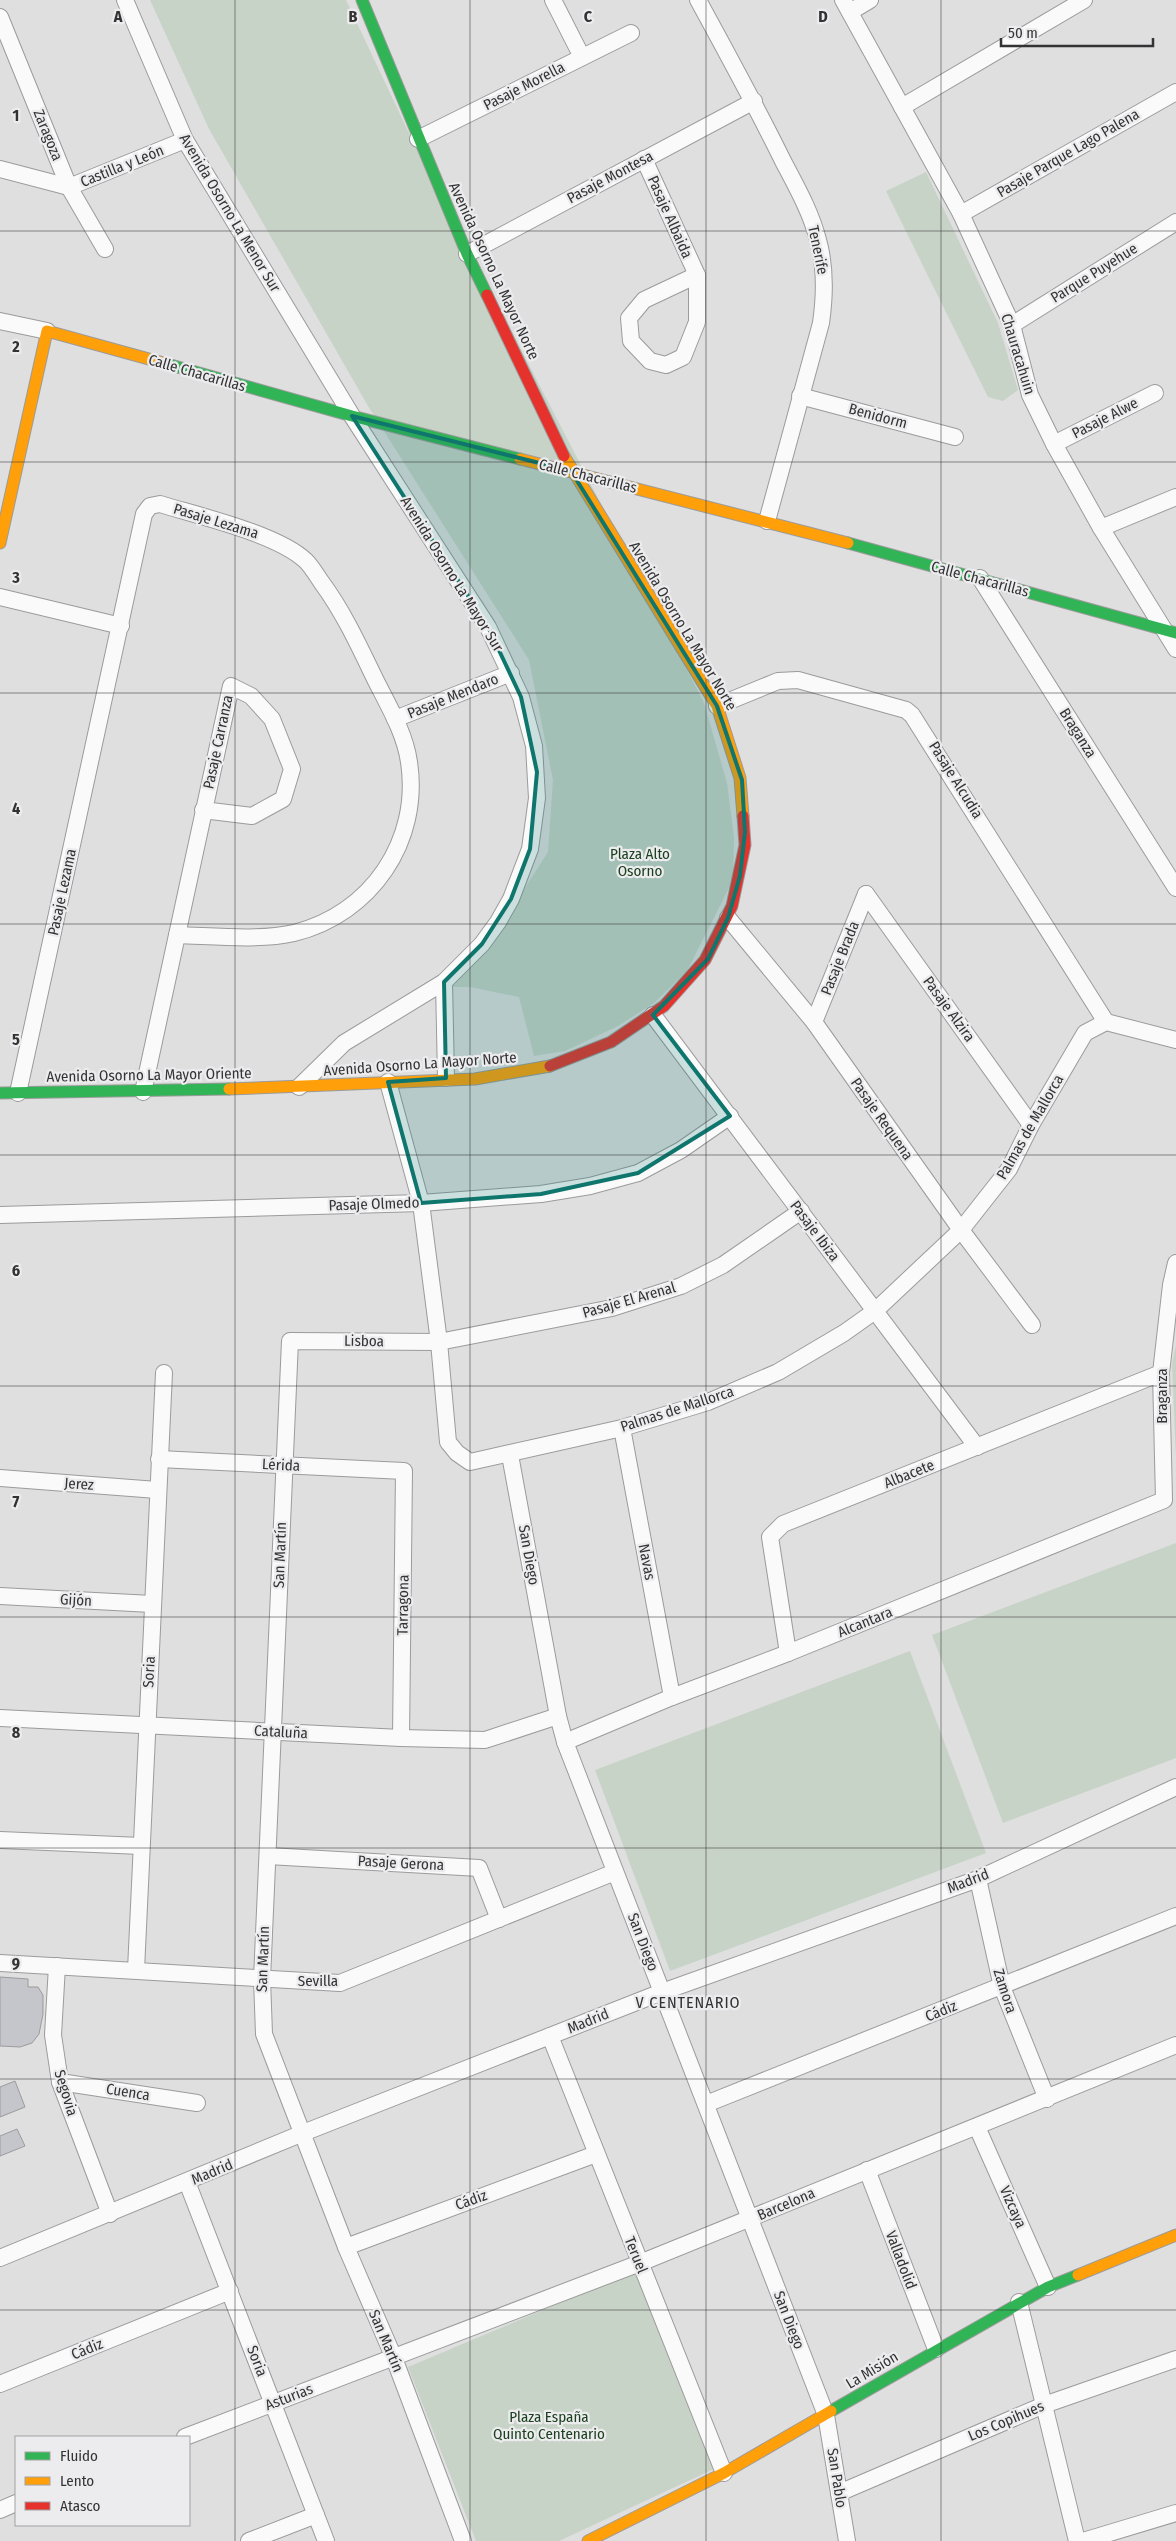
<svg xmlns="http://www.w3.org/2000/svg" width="1176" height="2541" font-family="'Fira Sans Condensed',sans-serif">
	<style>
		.green { fill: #c8d3c8 }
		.building { fill: #c4c6cc; stroke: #9b9b9c }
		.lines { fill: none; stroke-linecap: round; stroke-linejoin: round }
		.street-casing { stroke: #9b9b9b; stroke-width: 18 }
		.fast-casing { stroke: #9b9b9b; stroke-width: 13 }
		.slow-casing { stroke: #9b9b9b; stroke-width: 13 }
		.jam-casing { stroke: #9b9b9b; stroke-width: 13 }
		.street { stroke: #fafafa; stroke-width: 16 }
		.fast { stroke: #30b455; stroke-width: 11 }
		.slow { stroke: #ff9f0a; stroke-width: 11 }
		.jam { stroke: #e5322d; stroke-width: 11 }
		.marked { fill: #0f766e; fill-opacity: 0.2; stroke: #0f766e; stroke-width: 4; stroke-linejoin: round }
		.grid { fill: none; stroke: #333334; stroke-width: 1; stroke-opacity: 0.55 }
		.labels { text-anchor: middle; stroke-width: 4.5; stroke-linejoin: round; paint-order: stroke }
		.street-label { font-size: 15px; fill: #333334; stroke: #ececee }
		.park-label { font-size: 15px; fill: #1a401e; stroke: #ececee }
		.neighbourhood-label { font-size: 16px; letter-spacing: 1px; fill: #333334; stroke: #ececee }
		.grid-label { font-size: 16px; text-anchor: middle; font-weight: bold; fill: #333334; stroke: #ececee; stroke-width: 4.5; stroke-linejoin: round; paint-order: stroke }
	</style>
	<rect width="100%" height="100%" fill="#dfdfe0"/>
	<g class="green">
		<polygon points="150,0 346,0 409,133 704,703 727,783 734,837 733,880 687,971 654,1003 618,1026 565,1051 534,1056 519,997 470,987 449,987 519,897 548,852 553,780 529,660 368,406 209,129"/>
		<polygon points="926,172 998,323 1018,390 1003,401 988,397 886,191"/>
		<polygon points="1176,1345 1176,1459 1172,1364"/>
		<polygon points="1176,1543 1176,1758 1003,1823 932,1635"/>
		<polygon points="910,1651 986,1853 670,1971 595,1770"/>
		<polygon points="638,2270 716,2468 559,2541 476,2541 408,2367"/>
	</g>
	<g class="building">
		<polygon points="0,1977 28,1979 28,1987 38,1987 43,1995 43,2014 39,2034 32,2043 20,2047 0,2046"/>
		<polygon points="15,2081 25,2107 0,2117 0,2087"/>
		<polygon points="17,2129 25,2146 0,2156 0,2136"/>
	</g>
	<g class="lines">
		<g class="street-casing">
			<g id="street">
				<polyline points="125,0 185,140 352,416 488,627 521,697 534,746 537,798 530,849 511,899 498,922 482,944 444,982 344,1043 299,1087"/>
				<polyline points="553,0 582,57"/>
				<path d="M698,0C727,53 756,106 783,161C796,186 811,212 818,240C826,268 825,295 821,323L767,521"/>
				<polyline points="843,0 961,214 1012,325 1030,395 1054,444 1101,528 1176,649"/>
				<polyline points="850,12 870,0"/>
				<polyline points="0,17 69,187 105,249"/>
				<polyline points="902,107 1084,0"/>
				<polyline points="418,139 631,33"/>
				<polyline points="644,159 697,275"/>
				<polyline points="0,169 69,187 185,140"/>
				<polyline points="961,214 1176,92"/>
				<polyline points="467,254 754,101"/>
				<polygon points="697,275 697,322 683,357 666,365 650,361 631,341 629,318 644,300"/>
				<polyline points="0,321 47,331"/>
				<polyline points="1012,325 1176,222"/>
				<polyline points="800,396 955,437"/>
				<polyline points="1054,444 1155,393"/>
				<polyline points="1101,528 1176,497"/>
				<polyline points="980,578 1176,888"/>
				<polyline points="0,597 121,626"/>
				<polyline points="717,706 778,681 798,680 906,710 912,715 1106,1022"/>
				<polyline points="395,719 511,673"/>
				<polyline points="866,894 1031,1125"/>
				<polyline points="728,918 814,1022 961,1230 1032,1325"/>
				<polyline points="444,982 446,1078"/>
				<polyline points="653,1015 977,1447"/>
				<polyline points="814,1022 866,894"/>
				<polyline points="388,1082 421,1203 439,1342 448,1442 457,1453 470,1462 622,1428 708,1402 778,1372 844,1333 875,1311 961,1230 1009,1169 1031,1125 1085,1033 1106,1022 1176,1040"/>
				<polyline points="143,1092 231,686 251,696 272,719 292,769 283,799 252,816 203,810"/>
				<path d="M18,1093L144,514L150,506L160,504C199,516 278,534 306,561C312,567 317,576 322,583C344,613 359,646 375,679C388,705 405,733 409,762C421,841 371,914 294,933C259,941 213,936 177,935"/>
				<polyline points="0,1215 421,1203 541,1194 590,1186 638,1173 681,1150 730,1116"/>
				<polyline points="622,1428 672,1697"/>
				<polyline points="510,1455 558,1716 565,1742 826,2415 847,2541"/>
				<polyline points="159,1459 404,1471 401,1738"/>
				<polyline points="0,1478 157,1490"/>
				<polyline points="0,1596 152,1604"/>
				<polyline points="788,1653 770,1537 783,1524 1161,1373"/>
				<polyline points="0,1718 401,1738 485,1740 558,1716"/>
				<polyline points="565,1742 672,1697 788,1653 1164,1500 1161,1373 1171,1285 1176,1263"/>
				<polyline points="0,1840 141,1846"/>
				<polyline points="268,1856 479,1868 499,1919"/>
				<polyline points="978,1879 1002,1987 1047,2099"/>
				<polyline points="0,1963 340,1983 615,1872"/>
				<polyline points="57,1966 53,2035 60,2082 110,2214"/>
				<polyline points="136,1970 164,1373"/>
				<polyline points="550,2036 724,2473"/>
				<polyline points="60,2082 197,2103"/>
				<polyline points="706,2104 1176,1916"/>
				<polyline points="977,2127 1048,2287"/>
				<polyline points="867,2170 936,2349"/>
				<polyline points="187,2182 326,2541"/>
				<polyline points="346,2247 596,2154"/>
				<polyline points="0,2258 303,2133 662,1992 978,1879 1176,1787"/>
				<polyline points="1019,2302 1077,2541"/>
				<polyline points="0,2384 230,2291"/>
				<polyline points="185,2437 640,2263 1176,2045"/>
				<polyline points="839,2493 1044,2405 1176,2359"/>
				<polyline points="0,2510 16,2503"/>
				<polyline points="249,2541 316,2515"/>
				<polyline points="463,2541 394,2358 346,2247 264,2034 262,1979 290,1341 439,1342 612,1308 681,1286 723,1265 801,1211"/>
				<polyline points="1083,2541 1176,2513"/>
			</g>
		</g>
		<g class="fast-casing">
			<g id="fast">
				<polyline points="362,0 467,254 487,295"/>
				<polyline points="167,364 352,416 520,459"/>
				<polyline points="848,543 1176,633"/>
				<polyline points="0,1093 229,1089"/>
				<polyline points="831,2411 1048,2287 1078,2275"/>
			</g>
		</g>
		<g class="slow-casing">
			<g id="slow">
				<polyline points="564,456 717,706 740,778 743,816"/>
				<polyline points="520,459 848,543"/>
				<polyline points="0,543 47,331 167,364"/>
				<polyline points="229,1089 475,1079 550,1066"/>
				<polyline points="1078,2275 1176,2235"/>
				<polyline points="588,2541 724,2473 831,2411"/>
			</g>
		</g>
		<g class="jam-casing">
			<g id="jam">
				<polyline points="487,295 564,456"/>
				<polyline points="550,1066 611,1042 664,1006 705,960 732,906 745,845 743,816"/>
			</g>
		</g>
		<use href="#street" class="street"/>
		<use href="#fast" class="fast"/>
		<use href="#slow" class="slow"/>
		<use href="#jam" class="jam"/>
	</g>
	<path class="marked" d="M352,416L571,471L717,706L742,780L745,832L740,876L728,918L708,959L653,1015L730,1116L638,1173L541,1194L421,1203L388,1082L446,1078L444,982L482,944L511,899L530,849L537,772L521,697L488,627Z"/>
	<path class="grid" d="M235,0V2541M470,0V2541M706,0V2541M941,0V2541M0,231H1176M0,462H1176M0,693H1176M0,924H1176M0,1155H1176M0,1386H1176M0,1617H1176M0,1848H1176M0,2079H1176M0,2310H1176"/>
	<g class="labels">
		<g class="street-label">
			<text transform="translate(524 86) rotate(-27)" y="5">Pasaje Morella</text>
			<text transform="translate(48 135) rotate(68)" y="5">Zaragoza</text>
			<text transform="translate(1068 153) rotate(-30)" y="5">Pasaje Parque Lago Palena</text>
			<text transform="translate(122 166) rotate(-22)" y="5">Castilla y León</text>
			<text transform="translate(610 177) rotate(-28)" y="5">Pasaje Montesa</text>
			<text transform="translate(230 213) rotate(59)" y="5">Avenida Osorno La Menor Sur</text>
			<text transform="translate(670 217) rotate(66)" y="5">Pasaje Albaida</text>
			<text transform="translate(818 250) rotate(78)" y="5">Tenerife</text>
			<text transform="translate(494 271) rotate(65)" y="5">Avenida Osorno La Mayor Norte</text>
			<text transform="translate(1094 273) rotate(-32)" y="5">Parque Puyehue</text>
			<text transform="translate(1018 354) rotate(73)" y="5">Chauracahuin</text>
			<text transform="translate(197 373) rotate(16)" y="5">Calle Chacarillas</text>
			<text transform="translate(878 416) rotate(15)" y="5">Benidorm</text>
			<text transform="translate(1105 418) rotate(-27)" y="5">Pasaje Alwe</text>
			<text transform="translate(588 476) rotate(14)" y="5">Calle Chacarillas</text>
			<text transform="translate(216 521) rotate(17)" y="5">Pasaje Lezama</text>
			<text transform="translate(452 574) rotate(58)" y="5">Avenida Osorno La Mayor Sur</text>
			<text transform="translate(980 579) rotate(15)" y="5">Calle Chacarillas</text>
			<text transform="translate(683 626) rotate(59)" y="5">Avenida Osorno La Mayor Norte</text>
			<text transform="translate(453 696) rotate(-22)" y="5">Pasaje Mendaro</text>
			<text transform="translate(1078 733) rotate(58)" y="5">Braganza</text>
			<text transform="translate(218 742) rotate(-78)" y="5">Pasaje Carranza</text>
			<text transform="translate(956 780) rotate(58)" y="5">Pasaje Alcudia</text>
			<text transform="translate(62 892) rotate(-78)" y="5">Pasaje Lezama</text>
			<text transform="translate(840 958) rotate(-68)" y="5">Pasaje Brada</text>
			<text transform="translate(949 1009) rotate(54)" y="5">Pasaje Alzira</text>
			<text transform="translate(420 1064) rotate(-4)" y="5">Avenida Osorno La Mayor Norte</text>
			<text transform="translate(149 1075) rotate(-1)" y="5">Avenida Osorno La Mayor Oriente</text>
			<text transform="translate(882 1119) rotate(55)" y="5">Pasaje Requena</text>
			<text transform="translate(1030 1127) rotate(-60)" y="5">Palmas de Mallorca</text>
			<text transform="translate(374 1204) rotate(-2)" y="5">Pasaje Olmedo</text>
			<text transform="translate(815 1231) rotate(53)" y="5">Pasaje Ibiza</text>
			<text transform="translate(629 1300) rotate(-16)" y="5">Pasaje El Arenal</text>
			<text transform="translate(364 1341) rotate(1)" y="5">Lisboa</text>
			<text transform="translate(1162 1396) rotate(-90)" y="5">Braganza</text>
			<text transform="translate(677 1409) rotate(-18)" y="5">Palmas de Mallorca</text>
			<text transform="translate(281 1465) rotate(3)" y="5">Lérida</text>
			<text transform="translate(909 1474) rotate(-22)" y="5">Albacete</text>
			<text transform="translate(79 1484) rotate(4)" y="5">Jerez</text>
			<text transform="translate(280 1555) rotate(-88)" y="5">San Martín</text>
			<text transform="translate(529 1555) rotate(80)" y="5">San Diego</text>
			<text transform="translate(647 1562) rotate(79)" y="5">Navas</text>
			<text transform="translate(76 1600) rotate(3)" y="5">Gijón</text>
			<text transform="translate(403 1605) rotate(-89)" y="5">Tarragona</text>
			<text transform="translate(865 1622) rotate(-22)" y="5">Alcantara</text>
			<text transform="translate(149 1672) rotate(-87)" y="5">Soria</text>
			<text transform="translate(281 1732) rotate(3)" y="5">Cataluña</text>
			<text transform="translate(401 1863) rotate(3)" y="5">Pasaje Gerona</text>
			<text transform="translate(968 1881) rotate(-21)" y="5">Madrid</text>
			<text transform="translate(643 1942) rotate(69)" y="5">San Diego</text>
			<text transform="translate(263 1959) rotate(-88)" y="5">San Martín</text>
			<text x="318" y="1986">Sevilla</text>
			<text transform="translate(1005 1991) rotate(72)" y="5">Zamora</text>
			<text transform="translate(941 2011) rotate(-22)" y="5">Cádiz</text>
			<text transform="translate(588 2021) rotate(-22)" y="5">Madrid</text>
			<text transform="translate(128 2092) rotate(9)" y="5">Cuenca</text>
			<text transform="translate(66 2093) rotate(73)" y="5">Segovia</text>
			<text transform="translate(212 2172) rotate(-23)" y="5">Madrid</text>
			<text transform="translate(471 2200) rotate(-20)" y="5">Cádiz</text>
			<text transform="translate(786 2204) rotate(-23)" y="5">Barcelona</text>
			<text transform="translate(1013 2207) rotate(66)" y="5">Vizcaya</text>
			<text transform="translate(636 2255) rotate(68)" y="5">Teruel</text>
			<text transform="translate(901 2260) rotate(69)" y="5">Valladolid</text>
			<text transform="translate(789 2320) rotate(69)" y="5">San Diego</text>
			<text transform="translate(386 2341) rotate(67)" y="5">San Martín</text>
			<text transform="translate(87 2349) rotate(-22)" y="5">Cádiz</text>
			<text transform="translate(257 2361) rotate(69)" y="5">Soria</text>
			<text transform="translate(872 2370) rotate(-31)" y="5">La Misión</text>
			<text transform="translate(289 2397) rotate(-21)" y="5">Asturias</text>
			<text transform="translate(1006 2421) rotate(-23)" y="5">Los Copihues</text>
			<text transform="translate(837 2478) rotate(81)" y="5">San Pablo</text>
		</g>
		<g class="park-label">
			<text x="640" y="859">Plaza Alto<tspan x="640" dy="17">Osorno</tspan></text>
			<text x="549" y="2422">Plaza España<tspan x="549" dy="17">Quinto Centenario</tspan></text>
		</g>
		<g class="neighbourhood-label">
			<text x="688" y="2008">V CENTENARIO</text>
		</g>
	</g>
	<g class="grid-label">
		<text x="118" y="22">A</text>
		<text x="353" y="22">B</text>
		<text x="588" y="22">C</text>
		<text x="823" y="22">D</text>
		<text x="16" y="121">1</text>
		<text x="16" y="352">2</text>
		<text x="16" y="583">3</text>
		<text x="16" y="814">4</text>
		<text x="16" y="1045">5</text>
		<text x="16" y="1276">6</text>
		<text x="16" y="1507">7</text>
		<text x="16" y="1738">8</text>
		<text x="16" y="1969">9</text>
	</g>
	<rect x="15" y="2436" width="175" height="90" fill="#ececee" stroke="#a2a2a4"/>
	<rect x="25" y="2452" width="25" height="8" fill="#30b455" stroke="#a2a2a4"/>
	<text x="60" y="2461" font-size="15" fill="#333334">Fluido</text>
	<rect x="25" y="2477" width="25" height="8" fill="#ff9f0a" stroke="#a2a2a4"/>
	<text x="60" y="2486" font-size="15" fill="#333334">Lento</text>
	<rect x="25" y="2502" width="25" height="8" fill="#e5322d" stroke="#a2a2a4"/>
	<text x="60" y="2511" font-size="15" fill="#333334">Atasco</text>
	<path d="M1001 38v8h152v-8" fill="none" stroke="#333334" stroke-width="2.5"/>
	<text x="1008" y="38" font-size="15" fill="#333334" stroke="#ececee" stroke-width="4" paint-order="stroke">50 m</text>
</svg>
